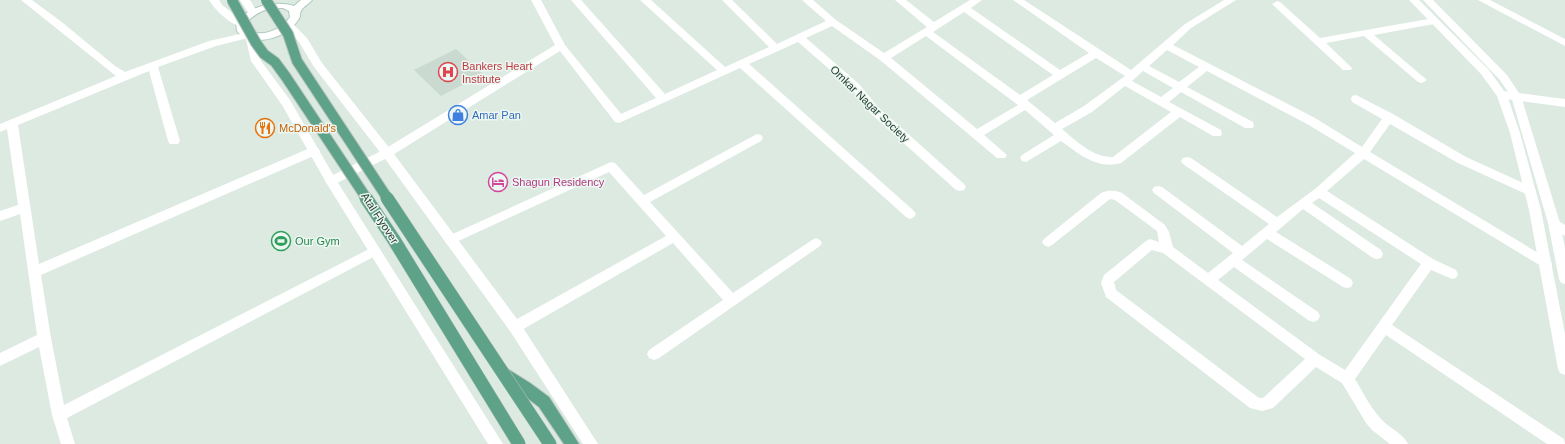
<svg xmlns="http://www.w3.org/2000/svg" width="1565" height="444" font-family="Arial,sans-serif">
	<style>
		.built { fill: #cbdad1 }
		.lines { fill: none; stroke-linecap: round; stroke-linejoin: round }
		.secondary-casing { stroke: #afcabd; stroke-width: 2 }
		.primary-casing { stroke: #c0c8c5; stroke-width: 2 }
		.minor { fill: #fff; fill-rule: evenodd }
		.tertiary { fill: #fff; fill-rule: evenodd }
		.secondary { fill: #fff; fill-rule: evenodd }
		.primary { fill: #5ea389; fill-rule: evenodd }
		.primary-bridge-far1-casing { stroke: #c0c8c5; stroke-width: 12; stroke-linecap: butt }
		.primary-bridge-casing { stroke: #c0c8c5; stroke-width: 14; stroke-linecap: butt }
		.primary-bridge-far1 { stroke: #5ea389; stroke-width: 10 }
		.primary-bridge { stroke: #5ea389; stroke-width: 13 }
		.labels { text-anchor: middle; stroke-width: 3; stroke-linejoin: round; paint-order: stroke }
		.health-label { font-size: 11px; fill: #be3a42; stroke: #edf7f1; text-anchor: start }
		.street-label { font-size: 11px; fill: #1e3a2f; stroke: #edf7f1 }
		.shop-label { font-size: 11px; fill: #366cbe; stroke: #edf7f1; text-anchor: start }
		.food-label { font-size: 11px; fill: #c56008; stroke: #edf7f1; text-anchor: start }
		.hotel-label { font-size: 11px; fill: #b23c85; stroke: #edf7f1; text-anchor: start }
		.leisure-label { font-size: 11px; fill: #27864d; stroke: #edf7f1; text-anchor: start }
	</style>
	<rect width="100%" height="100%" fill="#dceae2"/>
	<polygon class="built" points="456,49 483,74 441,96 414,70"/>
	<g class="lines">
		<g class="secondary-casing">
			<path id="secondary" d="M301,0H312C307,6 299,8 300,17C297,22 294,26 290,29C277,40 249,46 237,31L236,23C248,6 275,0 294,6ZM271,8H283L289,11L290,17C281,30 262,38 247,30L246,23C253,15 261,11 271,8Z"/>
		</g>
		<g class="primary-casing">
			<polygon id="primary" points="503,366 530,383 549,397 579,444 564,444 539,407 498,376 496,372 498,368"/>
		</g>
		<g class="minor">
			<polygon points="21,0 32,0 63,23 115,66 125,72 209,41 249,32 254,35 252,37 216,46 158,67 180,141 178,144 170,144 168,141 149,71 18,125 39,264 310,148 318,148 320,151 318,154 41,275 51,338 64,405 371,248 375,246 379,248 381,251 379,254 67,418 75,444 61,444 52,415 39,347 0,366 0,353 37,335 20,214 0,221 0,211 18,205 7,129 0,132 0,124 116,76"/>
			<path d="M531,0H541L565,45L621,114L656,98L571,0H581L665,94L717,70L640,0H651L725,67L769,47L722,0H732L777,44L826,21L802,0H813L836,20L884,53L927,27L895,0H906L934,22L970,0H982L971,8L1060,70L1089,53L1013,0H1024L1131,70L1185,24L1224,0H1236L1191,28L1173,45L1315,118L1362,147L1382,119L1352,102L1351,99L1352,96L1356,95L1393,114L1466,157L1534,188L1536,191L1534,194L1530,195L1526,194L1458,163L1390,124L1370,152L1550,260L1552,264L1550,268L1546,269L1364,159L1327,191L1433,259L1456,270L1458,274L1456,278L1452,279L1431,270L1392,325L1564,439L1565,444H1547L1386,335L1355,379C1363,392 1370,407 1381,419C1389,428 1403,433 1408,444H1390L1372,430L1366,423L1342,383L1316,367L1273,408L1262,411L1250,408L1106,297L1101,283L1104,275L1146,241L1150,239L1159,242L1157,231L1115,200L1110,199L1052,245L1048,247L1044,245L1042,242L1044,239L1101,193C1108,190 1115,190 1122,193L1165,225L1169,232L1173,247L1208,273L1233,253L1154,193L1152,190L1154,187L1158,186L1162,187L1242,246L1269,224L1183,164L1181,161L1183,158L1187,157L1191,158L1277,217L1315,189L1355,153L1307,124L1207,71L1187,87L1253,122L1254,125L1253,128H1245L1181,92L1169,102L1221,130L1222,133L1221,136H1213L1180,117L1121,163C1098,170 1079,154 1061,141L1026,162L1022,161L1020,158L1022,155L1054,135L1025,110L984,135L1007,155L1005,158H997L880,60L832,26L806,38L859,84L878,107L964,184L966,187L964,190L960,191L956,190L870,113L851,88L798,42L749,64L914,211L916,214L914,217L910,219L906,217L740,68L619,123L615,122L560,51L391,156L335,184L331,185L327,184L325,181L327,178L383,150L555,45ZM964,12L1053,75L1020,95L933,32ZM926,36L1018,105L977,129L891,58ZM1167,50L1199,67L1179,82L1149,66ZM1096,58L1125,76L1084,106L1055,123L1027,100ZM1143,71L1173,88L1161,97L1132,81ZM1125,86L1171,112L1113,157C1094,158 1076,141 1062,129L1092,112ZM1319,198L1421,264L1345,370L1320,355L1218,280L1234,267L1308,320L1313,322L1318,320L1320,316L1318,312L1242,260L1267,239L1343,287L1347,288L1351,287L1353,283L1351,279L1276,232L1303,209L1373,258L1377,259L1381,258L1383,254L1381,250L1312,203ZM1152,250L1163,253L1305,359L1263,398H1259L1116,290L1114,282Z"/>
			<polygon points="1478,0 1490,0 1565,39 1565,46"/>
			<polygon points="1277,1 1280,2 1320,38 1434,18 1437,19 1439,21 1437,23 1434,24 1374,35 1427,80 1422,83 1418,82 1364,36 1326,43 1352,68 1351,70 1343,70 1274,6 1272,4"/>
			<polygon points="1502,91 1565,99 1565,107 1498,98 1497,95 1498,92"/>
			<polygon points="757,134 761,135 763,138 761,141 650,202 733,293 812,240 816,238 820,240 822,243 820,246 659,358 654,360 649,358 647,354 649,350 723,300 673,243 520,331 515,333 510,331 508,327 510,323 666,236 609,172 454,243 450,245 446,243 444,240 446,237 611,162 615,163 644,195"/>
			<polygon points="1554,218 1565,225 1565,236 1550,226 1548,223 1550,220"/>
		</g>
		<g class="tertiary">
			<path d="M209,0H219L222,5L244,22L246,24L244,26C234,29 214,9 209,0Z"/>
			<polygon points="240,0 250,0 257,12 255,14 249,14"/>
			<polygon points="1409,0 1419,0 1489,70 1507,95 1520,133 1541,210 1565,334 1565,375 1560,373 1558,369 1529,210 1510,133 1497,96 1481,74"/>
			<polygon points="1423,0 1433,0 1507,75 1521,96 1560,223 1565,248 1565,284 1561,283 1559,279 1548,223 1511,96 1499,79"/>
			<polygon points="289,22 292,23 307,38 322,63 391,150 520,323 598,444 583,444 510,331 383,156 314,67 299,42 286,27 284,25"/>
			<polygon points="250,32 255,35 261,61 290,100 335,178 503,444 488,444 327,184 282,105 251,61 245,35"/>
		</g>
		<use href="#secondary" class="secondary"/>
		<use href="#primary" class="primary"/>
		<g class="primary-bridge-far1-casing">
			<g id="primary-bridge-far1">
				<polyline points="232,0 256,43 264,54 275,62 286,77 367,199"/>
				<polyline points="266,0 288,34 297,61 388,199"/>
			</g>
		</g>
		<g class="primary-bridge-casing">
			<g id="primary-bridge">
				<polyline points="366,198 394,240 519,444"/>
				<polyline points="387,198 550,444"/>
			</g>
		</g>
		<use href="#primary-bridge-far1" class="primary-bridge-far1"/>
		<use href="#primary-bridge" class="primary-bridge"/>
	</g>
	<defs>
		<g id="hospital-ring" transform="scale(1)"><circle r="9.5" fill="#edf7f1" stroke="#e0444e" stroke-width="1.5"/><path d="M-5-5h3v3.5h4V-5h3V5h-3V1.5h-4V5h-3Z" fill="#e0444e"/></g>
		<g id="shop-ring" transform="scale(1)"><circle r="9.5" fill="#edf7f1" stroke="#3f7fe0" stroke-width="1.5"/><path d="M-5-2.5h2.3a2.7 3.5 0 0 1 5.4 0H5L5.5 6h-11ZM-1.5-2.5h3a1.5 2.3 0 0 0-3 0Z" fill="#3f7fe0"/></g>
		<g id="restaurant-ring" transform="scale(1)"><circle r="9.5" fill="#edf7f1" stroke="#e8710a" stroke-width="1.5"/><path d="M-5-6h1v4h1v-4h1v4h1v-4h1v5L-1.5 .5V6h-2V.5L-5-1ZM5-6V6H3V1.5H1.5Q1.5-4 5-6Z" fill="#e8710a"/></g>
		<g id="hotel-ring" transform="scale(1)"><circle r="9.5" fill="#edf7f1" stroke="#d1479c" stroke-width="1.5"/><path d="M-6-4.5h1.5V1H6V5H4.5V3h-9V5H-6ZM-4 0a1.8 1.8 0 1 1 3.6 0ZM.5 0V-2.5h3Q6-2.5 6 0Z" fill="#d1479c"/></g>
		<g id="stadium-ring" transform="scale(1)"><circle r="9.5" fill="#edf7f1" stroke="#2e9e5b" stroke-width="1.5"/><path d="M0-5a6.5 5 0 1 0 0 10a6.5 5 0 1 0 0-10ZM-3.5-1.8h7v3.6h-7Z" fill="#2e9e5b"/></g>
	</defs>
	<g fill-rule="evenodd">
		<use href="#hospital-ring" x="448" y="72"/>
		<use href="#shop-ring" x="458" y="115"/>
		<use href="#restaurant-ring" x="265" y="128"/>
		<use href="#hotel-ring" x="498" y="182"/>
		<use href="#stadium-ring" x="281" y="241"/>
	</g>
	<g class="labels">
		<g class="health-label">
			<text x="462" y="70">Bankers Heart<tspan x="462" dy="13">Institute</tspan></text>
		</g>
		<g class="street-label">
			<text transform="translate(870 104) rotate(44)" y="4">Omkar Nagar Society</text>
			<text transform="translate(380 218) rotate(57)" y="4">Atal Flyover</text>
		</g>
		<g class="shop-label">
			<text x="472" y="119">Amar Pan</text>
		</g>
		<g class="food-label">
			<text x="279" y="132">McDonald's</text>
		</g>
		<g class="hotel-label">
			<text x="512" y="186">Shagun Residency</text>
		</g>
		<g class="leisure-label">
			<text x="295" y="245">Our Gym</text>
		</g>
	</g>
</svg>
